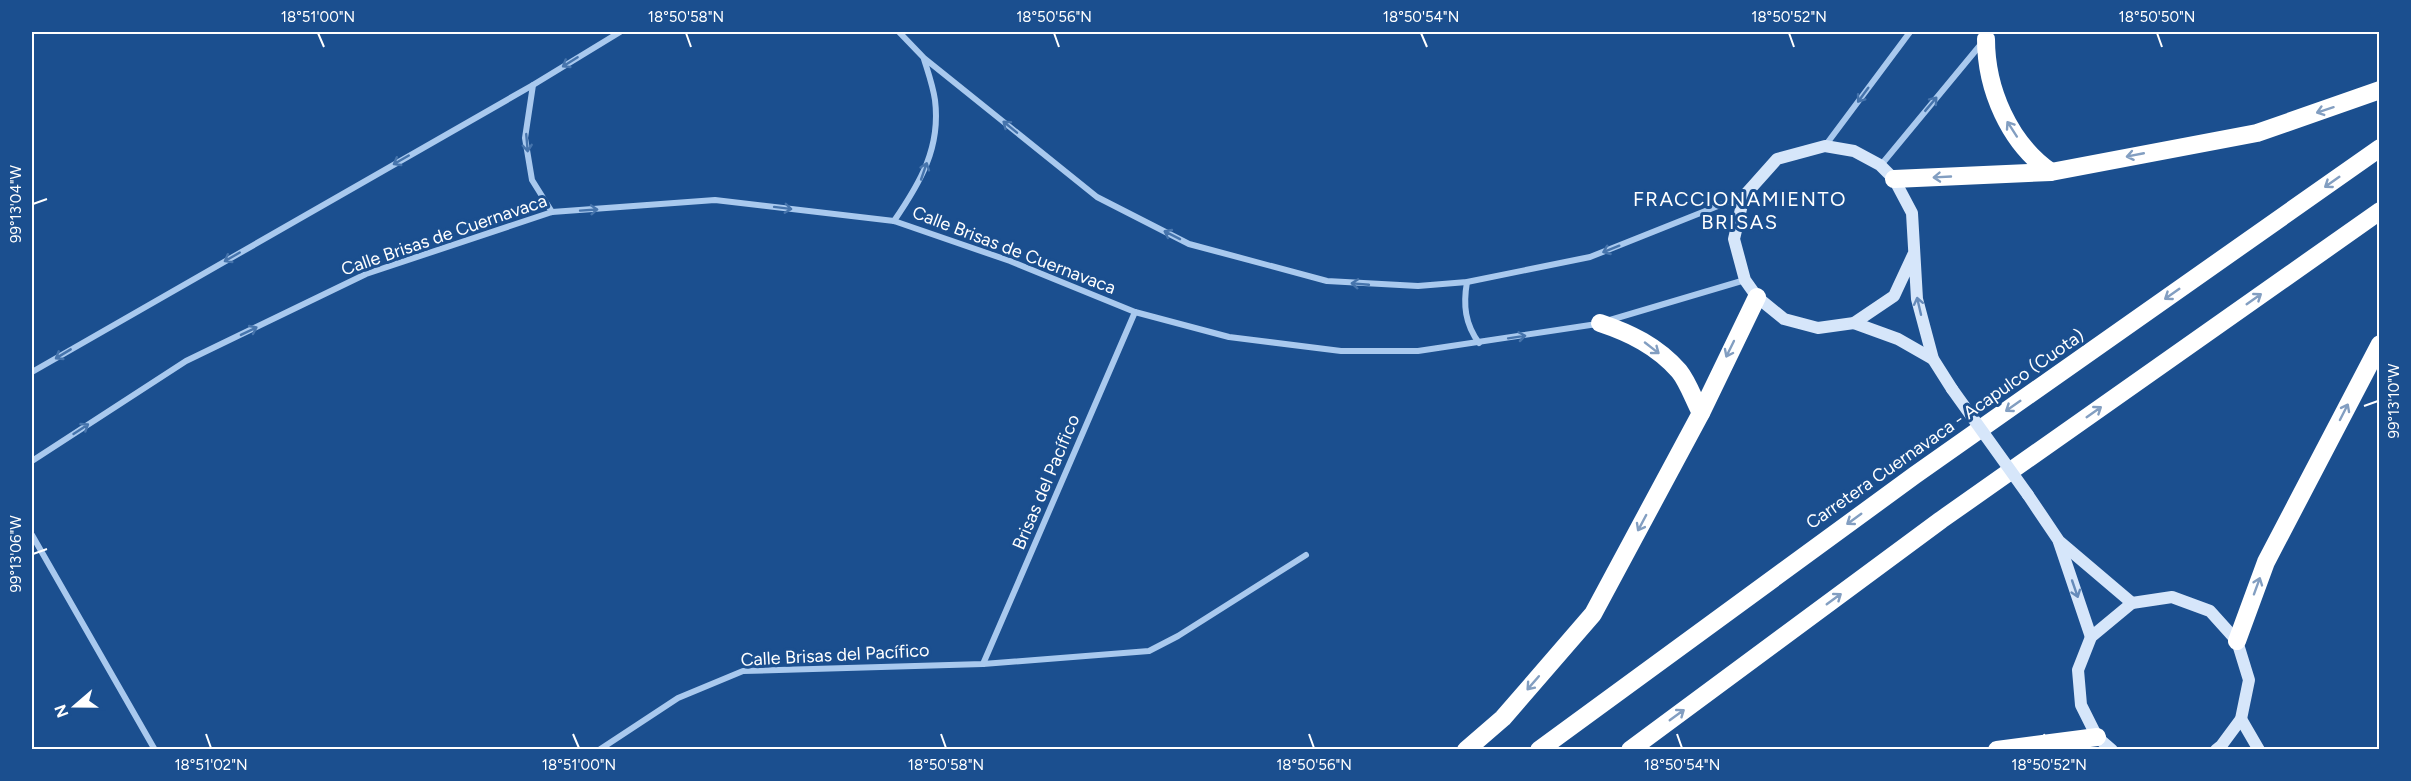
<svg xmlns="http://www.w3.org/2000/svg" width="2411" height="781" font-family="Figtree,sans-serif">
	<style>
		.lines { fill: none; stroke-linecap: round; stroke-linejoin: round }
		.street { stroke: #a9c9ee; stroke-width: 6 }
		.secondary { stroke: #d6e6fa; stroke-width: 12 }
		.highway { stroke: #fff; stroke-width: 18 }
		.secondary-bridge { stroke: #d6e6fa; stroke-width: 12 }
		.oneway { stroke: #4674ac }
		.oneway2 { stroke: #829ec1 }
		.oneway3 { stroke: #668bba }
		.ticks { fill: none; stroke: #fff; stroke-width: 2 }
		.labels { text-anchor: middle; stroke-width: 6; stroke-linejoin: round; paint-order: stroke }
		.street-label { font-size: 18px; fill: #fff; stroke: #1b4f8f }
		.neighbourhood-label { font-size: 20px; letter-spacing: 1.5px; fill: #fff; stroke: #1b4f8f }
		.neatline { fill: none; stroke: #fff; stroke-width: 2 }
		.ticks-label { font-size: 15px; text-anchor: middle; fill: #fff }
	</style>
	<rect width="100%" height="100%" fill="#1b4f8f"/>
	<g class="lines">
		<g class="street">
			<polyline points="899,32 924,58 1097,197 1189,244 1327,281 1418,286 1467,282 1590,257 1743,196"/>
			<polyline points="533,85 525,138 532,180 552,212"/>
			<polyline points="1825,146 1910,32"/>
			<polyline points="1881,165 1991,32"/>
			<path d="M894,221C920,183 941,148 935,100C933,86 928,72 924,59"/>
			<path d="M1467,282C1463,305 1465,324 1479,343"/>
			<polyline points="1610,320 1745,280"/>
			<polyline points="32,372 533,85 620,32"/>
			<polyline points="32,461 186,361 366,274 552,212 715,200 894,221 1010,261 1135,312 1229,337 1341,351 1418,351 1597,324"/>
			<polyline points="32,535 155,750"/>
			<polyline points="983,664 1135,312"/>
			<polyline points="599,750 678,698 743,671 983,664 1149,651 1178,636 1306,555"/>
		</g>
		<g class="secondary">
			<polyline points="1914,253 1894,296 1854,323 1818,328 1784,319 1757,297 1745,280 1734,239 1744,196 1777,159 1825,146 1854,151 1880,165 1894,179 1912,213 1917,299 1933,359 1952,389"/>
			<polyline points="1854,323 1898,339 1933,359"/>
			<polyline points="2028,495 2059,541 2132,603"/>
			<polyline points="2059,542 2091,637"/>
			<polyline points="2241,719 2259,750"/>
			<polyline points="2112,750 2097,737 2081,705 2078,670 2091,637 2132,603 2172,597 2210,611 2237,641 2249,680 2241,719 2221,746 2216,750"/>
		</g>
		<g class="highway">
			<path d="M1986,39C1986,89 2009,143 2051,172"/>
			<polyline points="1894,179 2051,172 2257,133 2380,90"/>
			<path d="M1600,323C1630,333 1657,346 1679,371C1688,382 1694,400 1701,413"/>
			<polyline points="2237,641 2266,562 2380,344"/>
			<polyline points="1466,750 1503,718 1593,614 1701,413 1757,297"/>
			<polyline points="1539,750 1915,475 2380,148"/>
			<polyline points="1630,750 1941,520 2380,211"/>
			<polyline points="1997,750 2097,737"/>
		</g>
		<polyline class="secondary-bridge" points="1952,389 2028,495"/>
	</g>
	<defs><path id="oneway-shaft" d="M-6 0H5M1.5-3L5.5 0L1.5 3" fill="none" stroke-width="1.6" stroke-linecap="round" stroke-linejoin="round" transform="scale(1.5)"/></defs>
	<g class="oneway">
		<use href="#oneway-shaft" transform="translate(570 62) rotate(148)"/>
		<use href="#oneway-shaft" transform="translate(1863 95) rotate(126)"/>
		<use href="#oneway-shaft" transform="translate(1931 104) rotate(-50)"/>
		<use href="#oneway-shaft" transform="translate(1010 127) rotate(-141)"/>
		<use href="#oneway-shaft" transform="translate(527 143) rotate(85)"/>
		<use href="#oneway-shaft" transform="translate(401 160) rotate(150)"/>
		<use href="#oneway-shaft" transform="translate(924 171) rotate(-71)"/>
		<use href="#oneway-shaft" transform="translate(783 208) rotate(7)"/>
		<use href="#oneway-shaft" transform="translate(589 210) rotate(-4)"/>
		<use href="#oneway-shaft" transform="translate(1172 235) rotate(-153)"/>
		<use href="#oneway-shaft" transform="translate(1611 249) rotate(158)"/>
		<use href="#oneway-shaft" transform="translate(232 257) rotate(150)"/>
		<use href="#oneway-shaft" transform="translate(1360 284) rotate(-175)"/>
		<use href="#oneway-shaft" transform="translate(249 331) rotate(-26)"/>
		<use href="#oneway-shaft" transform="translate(1517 337) rotate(-9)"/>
		<use href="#oneway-shaft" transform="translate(63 354) rotate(149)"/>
		<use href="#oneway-shaft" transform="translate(81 429) rotate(-33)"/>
	</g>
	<g class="oneway2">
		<use href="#oneway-shaft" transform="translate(2325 110) rotate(162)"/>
		<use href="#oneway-shaft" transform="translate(2012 129) rotate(-123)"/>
		<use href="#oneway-shaft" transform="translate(2135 155) rotate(169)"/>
		<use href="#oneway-shaft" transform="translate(1942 177) rotate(177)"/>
		<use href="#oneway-shaft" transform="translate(2332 182) rotate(145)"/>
		<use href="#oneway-shaft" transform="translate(2172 294) rotate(145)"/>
		<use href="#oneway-shaft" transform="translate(2254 299) rotate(-35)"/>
		<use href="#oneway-shaft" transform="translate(1652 348) rotate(38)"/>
		<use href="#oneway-shaft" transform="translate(1730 349) rotate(116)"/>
		<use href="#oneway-shaft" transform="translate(2013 406) rotate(145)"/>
		<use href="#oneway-shaft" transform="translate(2094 412) rotate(-35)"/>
		<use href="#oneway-shaft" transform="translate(2344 412) rotate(-63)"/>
		<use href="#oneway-shaft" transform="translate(1854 519) rotate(144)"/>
		<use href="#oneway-shaft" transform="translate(1642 523) rotate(118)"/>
		<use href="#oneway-shaft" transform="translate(2257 586) rotate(-70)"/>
		<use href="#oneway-shaft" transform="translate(1834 599) rotate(-36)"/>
		<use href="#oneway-shaft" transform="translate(1533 683) rotate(131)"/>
		<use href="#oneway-shaft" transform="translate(1677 715) rotate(-36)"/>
	</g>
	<g class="oneway3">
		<use href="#oneway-shaft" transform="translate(1919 306) rotate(-103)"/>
		<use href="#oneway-shaft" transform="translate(2075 589) rotate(71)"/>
	</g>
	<path class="ticks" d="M318,33L324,47M686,33L691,47M1054,33L1059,47M1421,33L1427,47M1789,33L1794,47M2157,33L2162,47M33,204L47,199M2364,406L2378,401M33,554L47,549M206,734L211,748M573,734L579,748M941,734L946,748M1309,734L1314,748M1677,734L1682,748M2044,734L2049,748"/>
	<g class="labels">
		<g class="street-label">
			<text transform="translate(444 235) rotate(-19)" y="6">Calle Brisas de Cuernavaca</text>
			<text transform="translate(1014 250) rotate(21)" y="6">Calle Brisas de Cuernavaca</text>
			<text transform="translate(1945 429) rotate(-35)" y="6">Carretera Cuernavaca - Acapulco (Cuota)</text>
			<text transform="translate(1046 482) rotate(-67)" y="6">Brisas del Pacífico</text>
			<text transform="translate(835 655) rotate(-3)" y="6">Calle Brisas del Pacífico</text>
		</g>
		<g class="neighbourhood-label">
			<text x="1740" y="206">FRACCIONAMIENTO<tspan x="1740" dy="23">BRISAS</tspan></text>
		</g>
	</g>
	<rect width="2411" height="781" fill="none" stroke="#1b4f8f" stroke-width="66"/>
	<g transform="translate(75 706) rotate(250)" stroke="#1b4f8f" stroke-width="4.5" paint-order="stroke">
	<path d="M0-4.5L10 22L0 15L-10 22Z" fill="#ffffff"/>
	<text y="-9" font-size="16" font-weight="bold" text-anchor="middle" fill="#ffffff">N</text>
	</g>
	<rect x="33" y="33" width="2345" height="715" class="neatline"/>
	<g class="ticks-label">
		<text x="318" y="22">18°51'00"N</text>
		<text x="686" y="22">18°50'58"N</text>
		<text x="1054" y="22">18°50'56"N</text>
		<text x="1421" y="22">18°50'54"N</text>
		<text x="1789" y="22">18°50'52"N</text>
		<text x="2157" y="22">18°50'50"N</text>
		<text transform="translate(16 204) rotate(-90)" y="5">99°13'04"W</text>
		<text transform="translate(2394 401) rotate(-90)" y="5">99°13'10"W</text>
		<text transform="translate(16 554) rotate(-90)" y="5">99°13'06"W</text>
		<text x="211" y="770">18°51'02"N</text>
		<text x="579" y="770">18°51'00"N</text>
		<text x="946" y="770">18°50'58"N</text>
		<text x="1314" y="770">18°50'56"N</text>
		<text x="1682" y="770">18°50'54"N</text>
		<text x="2049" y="770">18°50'52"N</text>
	</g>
</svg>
